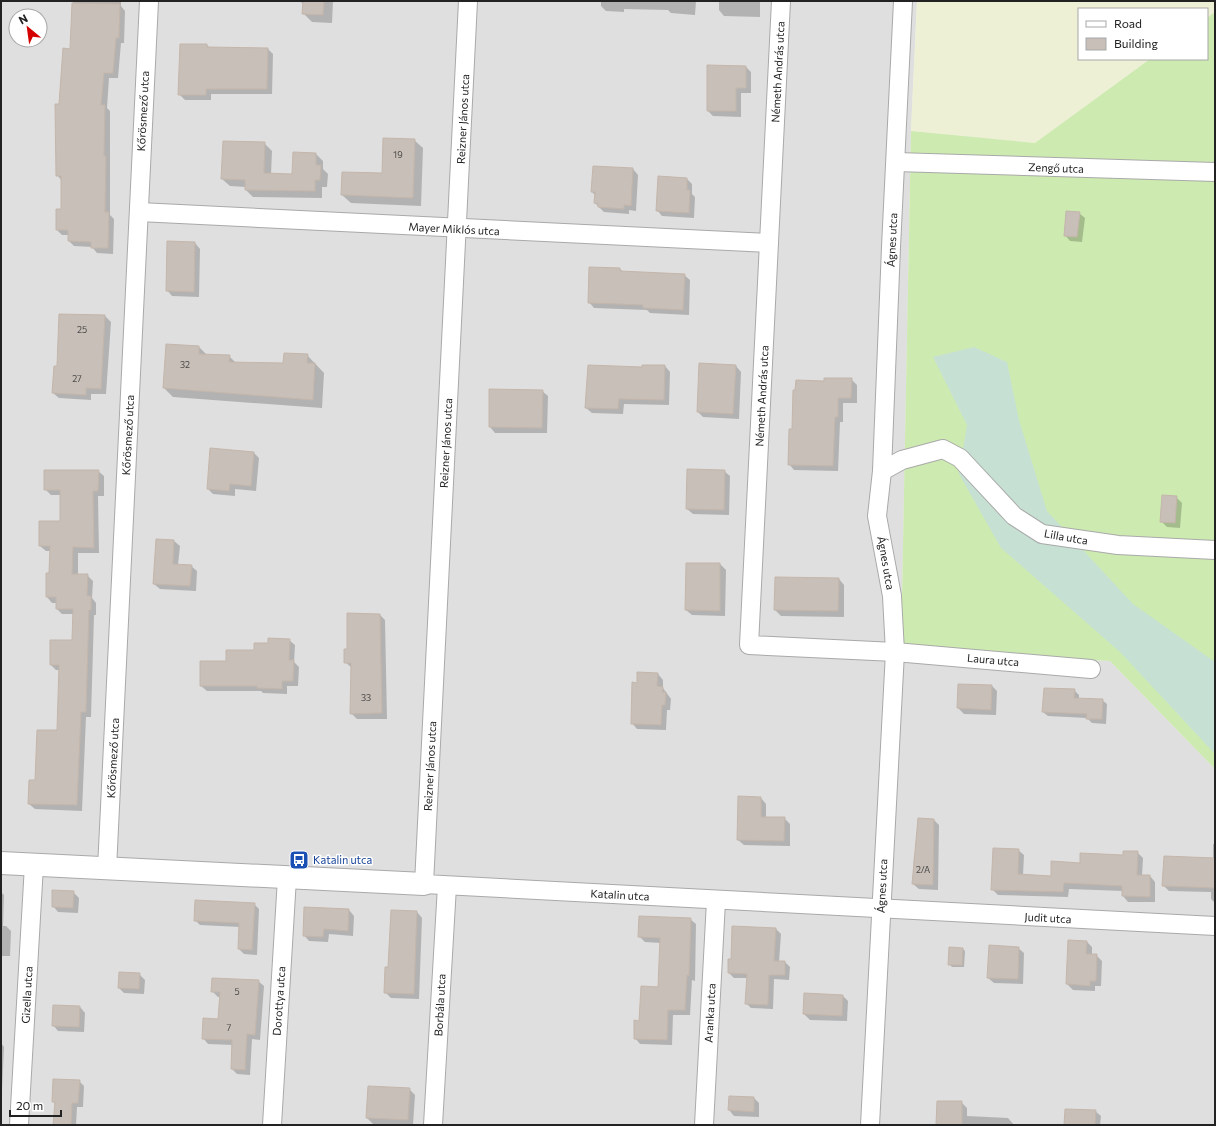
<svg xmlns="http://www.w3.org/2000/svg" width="1216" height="1126" font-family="Commissioner,sans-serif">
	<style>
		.residential { fill: #e0dfdf; fill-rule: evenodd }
		.farmland { fill: #eef0d5 }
		.grass { fill: #cdebb0 }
		.wetland { fill: #c6e0d4 }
		.shadow { fill: #0003 }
		.building { fill: #c7bfb8; stroke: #c4b6ab }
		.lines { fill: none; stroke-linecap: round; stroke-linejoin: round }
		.minor-casing { stroke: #a9a9a9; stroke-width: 20 }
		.tertiary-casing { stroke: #a9a9a9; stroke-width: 24 }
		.minor { stroke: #fff; stroke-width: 18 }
		.tertiary { stroke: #fff; stroke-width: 22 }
		.labels { text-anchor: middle; stroke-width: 3; stroke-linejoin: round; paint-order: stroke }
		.number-label { font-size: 9px; fill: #4b4948 }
		.street-label { font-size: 11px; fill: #222; stroke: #fff }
		.transit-label { font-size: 11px; fill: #164399; stroke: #fff; text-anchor: start }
	</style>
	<rect width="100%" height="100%" fill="#f2efe9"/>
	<path class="residential" d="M1,1H917L911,131L901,648L1110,661L1215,769V1125H1ZM16,16H40V40H16Z"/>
	<polygon class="farmland" points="917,1 1215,1 1215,12 1207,18 1207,9 1079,9 1079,59 1150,59 1035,143 911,131"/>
	<polygon class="grass" points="1215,12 1215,769 1110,661 901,648 911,131 1035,143 1150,59 1207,59 1207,18"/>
	<polygon class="wetland" points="974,347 1007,362 1019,420 1047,511 1133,604 1215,662 1215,754 1120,652 1001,548 959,474 967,425 933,357"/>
	<g class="shadow">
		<polygon points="73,1 121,1 121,6 125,11 124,43 121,43 118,78 109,78 107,108 110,111 110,215 114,219 113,254 97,253 92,247 74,246 69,241 69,235 62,235 57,230 62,210 62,181 57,175 60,105 71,50"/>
		<polygon points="300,1 333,1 332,23 312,22 304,14 304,5"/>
		<polygon points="601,1 696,1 695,15 671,13 668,10 624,9 624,12 606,11 601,6"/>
		<polygon points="719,1 760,1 760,17 724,16 719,10"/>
		<polygon points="207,45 210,48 268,49 273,54 272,94 211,94 211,100 185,100 179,94"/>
		<polygon points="746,67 751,72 751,93 741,93 741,117 713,116 708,111"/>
		<polygon points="1,92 2,93 1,126"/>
		<polygon points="414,140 423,148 421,206 351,203 342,195 383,174"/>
		<polygon points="264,143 272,151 271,175 293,175 316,154 323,161 323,169 328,174 327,187 322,187 322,198 253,197 246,190 246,187 230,186 222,179"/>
		<polygon points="633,169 638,175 636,211 629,210 629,214 604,212 595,203 595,195 592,192"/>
		<polygon points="687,179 692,184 692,194 695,197 694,218 662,216 657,210"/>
		<polygon points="1079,213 1085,218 1082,242 1070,241 1065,235"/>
		<polygon points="195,243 200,249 199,297 172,296 167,290"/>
		<polygon points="620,269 623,272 684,275 690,280 689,315 650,313 647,310 594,308 589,302"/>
		<polygon points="60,315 105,316 111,322 106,394 91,394 91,400 59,398 53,393 58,368"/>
		<polygon points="199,347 207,355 229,356 236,363 284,364 307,355 324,373 322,408 173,397 164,388"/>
		<polygon points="665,366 670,372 669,405 624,404 623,414 592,413 586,408 643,368"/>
		<polygon points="736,366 741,372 739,419 703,417 698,412"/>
		<polygon points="851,379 857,385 857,403 843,403 843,422 840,422 838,471 794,470 789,464 793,430 825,382"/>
		<polygon points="542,391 548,396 547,433 495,433 490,427"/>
		<polygon points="254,453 259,458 256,491 235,489 235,496 213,494 208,489"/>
		<polygon points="98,471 104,476 104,496 98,496 99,553 78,553 78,575 87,575 93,581 92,598 96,603 96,615 94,615 91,717 86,717 82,811 35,809 29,804 36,781 58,731 60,670 56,670 51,665 73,641 74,614 62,614 57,609 57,603 52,603 47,597 50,574 51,551 46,551 40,546 61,522 61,495 51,495 45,489"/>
		<polygon points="724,471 730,476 729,515 693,514 687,509"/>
		<polygon points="1176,497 1182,503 1180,528 1167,527 1161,521"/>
		<polygon points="174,541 180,546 178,565 191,566 197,571 196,591 160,589 154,584"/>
		<polygon points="687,564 720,564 726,570 725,616 692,615 686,610"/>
		<polygon points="776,578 839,579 844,585 844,617 781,616 775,610"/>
		<polygon points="380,615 385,620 387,719 357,719 351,713 352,668 345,662 348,650"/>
		<polygon points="289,640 295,645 294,662 299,667 298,686 287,686 287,694 263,693 261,691 207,691 201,686 227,662 269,644"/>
		<polygon points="658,674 663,680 663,688 671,699 670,710 667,710 666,730 637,729 632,723 638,684"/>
		<polygon points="992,686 997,691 996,715 964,714 958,708"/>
		<polygon points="1074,690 1079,695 1079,699 1102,700 1107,704 1106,724 1092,723 1087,718 1048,716 1043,712"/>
		<polygon points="761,798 766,804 766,818 784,818 790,824 790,846 744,845 738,840"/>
		<polygon points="934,820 939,825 938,890 919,889 913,884 914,856 917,856"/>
		<polygon points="1213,844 1215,844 1215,903 1211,899 1211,892 1169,891 1163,885 1213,859"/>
		<polygon points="1018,850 1024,855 1023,875 1052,877 1081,864 1137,852 1143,858 1142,876 1150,876 1155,882 1155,902 1128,902 1123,896 1123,891 1069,889 1068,897 998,895 992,889"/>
		<polygon points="1,892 4,895 3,926 6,926 11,931 10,956 1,956"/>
		<polygon points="73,892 79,898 78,913 58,912 53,906"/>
		<polygon points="254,904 259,909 257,955 244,954 239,949 240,927 200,925 195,920"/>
		<polygon points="349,910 354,916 353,936 329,934 328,942 309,941 304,935"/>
		<polygon points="417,912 422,918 419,999 391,998 385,992 389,968"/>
		<polygon points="690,919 696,924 695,981 692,980 690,1015 673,1015 672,1045 640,1044 635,1038 640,1022 659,988 661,943 645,942 639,936"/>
		<polygon points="776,929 781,934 779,962 785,962 790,967 789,980 774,979 773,1009 751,1008 746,1003 748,978 734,978 729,973 732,960"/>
		<polygon points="1069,941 1087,942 1092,947 1092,955 1096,955 1102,961 1101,986 1095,986 1095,991 1073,990 1067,984"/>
		<polygon points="1018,948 1024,953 1023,984 994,983 988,978"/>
		<polygon points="963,949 965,951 964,967 952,967 949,964"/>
		<polygon points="139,974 145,980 144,994 124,993 119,988"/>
		<polygon points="258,981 264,986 260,1040 252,1039 250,1075 237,1074 232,1069 233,1045 208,1044 203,1038 219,1020 220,997 218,997 212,991"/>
		<polygon points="843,996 848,1001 847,1021 810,1020 804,1014"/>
		<polygon points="80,1007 85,1013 84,1032 58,1031 53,1025"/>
		<polygon points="1,1043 4,1047 1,1112"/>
		<polygon points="79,1081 84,1086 83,1107 77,1107 76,1125 54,1125 55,1104 53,1101"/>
		<polygon points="409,1089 415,1095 413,1125 373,1124 367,1118"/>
		<polygon points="729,1097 754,1098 759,1103 759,1117 734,1116 729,1110"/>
		<polygon points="961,1102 967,1108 967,1116 1008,1118 1014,1125 937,1125"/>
		<polygon points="1095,1111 1101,1116 1100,1125 1065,1125"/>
		<polygon points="355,1124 367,1124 368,1125 355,1125"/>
	</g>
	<g class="building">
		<polygon points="303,1 324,1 323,15 302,14"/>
		<polygon points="72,3 120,4 119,38 116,38 113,73 104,73 101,105 105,105 104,156 106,156 105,212 109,212 108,248 91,248 91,242 68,241 68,230 56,230 56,209 61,209 61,176 56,176 55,104 59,104 63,48 70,49"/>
		<polygon points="180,44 207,44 207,47 268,48 267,89 206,89 206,95 178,95"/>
		<polygon points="707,65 746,66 746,88 736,88 736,111 707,111"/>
		<polygon points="383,138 415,139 413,198 341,195 342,172 382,173"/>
		<polygon points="223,141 265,142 264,173 292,174 293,152 316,153 316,165 321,165 320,180 315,180 315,191 245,190 245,180 221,179"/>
		<polygon points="593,166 633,168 631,206 624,205 624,209 598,207 598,204 594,203 595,192 591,192"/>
		<polygon points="658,176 687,178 687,190 690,190 689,213 656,211"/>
		<polygon points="1066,211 1080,212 1077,237 1064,236"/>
		<polygon points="167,241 195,242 194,292 166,291"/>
		<polygon points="589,267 620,268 620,271 685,274 683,310 643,308 643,305 588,303"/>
		<polygon points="59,314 105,315 101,389 86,388 86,395 52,393 54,366 57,366"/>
		<polygon points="166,344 199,346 199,354 230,355 229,362 283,363 284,353 308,354 307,363 315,363 313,400 163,388"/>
		<polygon points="699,363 736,365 733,414 697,412"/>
		<polygon points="588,365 642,367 642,365 665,365 664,400 619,399 618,409 585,408"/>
		<polygon points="824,378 852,378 851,398 838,398 838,417 835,417 833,466 788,465 789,429 792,429 793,390 795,390 796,380 824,381"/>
		<polygon points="489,389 543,390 542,428 489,427"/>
		<polygon points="210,448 254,452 251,486 230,484 229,491 207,489"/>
		<polygon points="687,469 725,470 724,510 686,509"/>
		<polygon points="44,470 99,470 98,491 93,491 94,548 73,547 72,574 88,574 87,596 91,596 91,610 89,610 86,712 81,712 77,805 28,804 29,780 35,780 37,730 57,730 59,665 50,665 50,640 72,640 73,609 56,609 56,597 46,597 46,573 49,573 50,546 39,546 39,521 60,521 60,490 44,490"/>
		<polygon points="1162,495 1177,496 1175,523 1160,522"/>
		<polygon points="156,539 174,540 173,564 192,565 190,586 153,584"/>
		<polygon points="686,563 720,563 720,611 685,610"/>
		<polygon points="775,577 839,578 838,611 774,610"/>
		<polygon points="347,613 380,614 382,713 350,714 351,663 344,663 344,649 347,649"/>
		<polygon points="268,638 290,639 289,660 294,660 293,681 282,681 282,689 257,688 257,686 200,686 200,661 226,661 226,650 254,650 254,643 268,643"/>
		<polygon points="637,672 658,673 657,686 663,687 662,692 666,692 665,705 662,705 661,725 631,724 632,682 637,683"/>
		<polygon points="958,684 992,685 991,710 957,708"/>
		<polygon points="1044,688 1075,689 1074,698 1103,699 1102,719 1086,719 1087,714 1042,712"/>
		<polygon points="738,796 761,797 761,817 785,817 784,841 737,840"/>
		<polygon points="918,818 934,819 933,885 912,884"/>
		<polygon points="993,848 1019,849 1018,874 1051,876 1051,861 1080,863 1080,853 1123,855 1123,851 1138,851 1137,875 1150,875 1150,897 1122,896 1122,886 1064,883 1063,892 991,890"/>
		<polygon points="1164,856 1215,858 1215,888 1162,886"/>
		<polygon points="52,890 74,891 73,908 52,907"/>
		<polygon points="195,900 255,903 252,950 238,949 239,923 194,921"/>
		<polygon points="304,907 349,909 348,931 324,929 323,937 303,936"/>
		<polygon points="391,910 417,911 414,994 384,993 385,967 388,967"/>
		<polygon points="639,916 691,918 689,976 687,975 685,1010 668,1010 667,1040 634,1039 634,1020 639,1021 641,986 658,987 660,938 638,937"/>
		<polygon points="732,926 776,928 774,961 785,961 785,975 769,975 768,1005 745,1004 747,974 728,973 728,959 731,959"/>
		<polygon points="1068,940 1087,941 1086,954 1097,954 1096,981 1090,981 1090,986 1066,984"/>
		<polygon points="989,945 1019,947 1018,979 987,978"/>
		<polygon points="949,947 963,948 962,965 948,965"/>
		<polygon points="119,972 140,973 139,989 118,988"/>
		<polygon points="212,978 259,980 255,1035 247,1034 245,1070 231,1069 232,1040 202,1039 203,1018 218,1019 220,992 211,992"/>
		<polygon points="804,993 843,995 842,1016 803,1014"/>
		<polygon points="53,1005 80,1006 79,1027 52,1026"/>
		<polygon points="53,1079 80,1080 78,1103 72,1103 71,1125 53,1125 55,1102 52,1102"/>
		<polygon points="368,1086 410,1088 408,1120 366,1118"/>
		<polygon points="729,1096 754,1097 754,1112 728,1110"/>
		<polygon points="937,1101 962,1101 962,1125 936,1125"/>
		<polygon points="1065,1109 1096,1110 1095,1125 1064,1125"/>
	</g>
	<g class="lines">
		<g class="minor-casing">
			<g id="minor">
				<polyline points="468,1 424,884 1215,926"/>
				<polyline points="781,1 749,645 895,652 1091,669"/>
				<polyline points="896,162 1215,172"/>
				<polyline points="139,212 769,243"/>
				<polyline points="882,471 902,460 943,449 960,458 1014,516 1042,534 1118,545 1215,550"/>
				<polyline points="107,869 149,1"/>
				<polyline points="19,1125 34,865"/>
				<polyline points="272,1125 287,878"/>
				<polyline points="433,1125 447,886"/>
				<polyline points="704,1125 716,901"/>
				<polyline points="870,1125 895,652 892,596 877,516 882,471 891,247 903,1"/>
			</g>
		</g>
		<g class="tertiary-casing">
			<polyline id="tertiary" points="1,863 424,884"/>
		</g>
		<use href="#minor" class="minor"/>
		<use href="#tertiary" class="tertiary"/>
	</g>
	<defs>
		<g id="bus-square" transform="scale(1)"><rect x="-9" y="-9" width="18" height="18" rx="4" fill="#1a4fb4" stroke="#fff"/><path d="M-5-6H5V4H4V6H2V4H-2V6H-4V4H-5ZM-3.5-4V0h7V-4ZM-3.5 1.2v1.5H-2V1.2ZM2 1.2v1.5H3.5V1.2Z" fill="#fff"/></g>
	</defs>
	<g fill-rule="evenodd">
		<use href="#bus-square" x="299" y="860"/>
	</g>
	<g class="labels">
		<g class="number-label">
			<text x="398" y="158">19</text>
			<text x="82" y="333">25</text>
			<text x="185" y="368">32</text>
			<text x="77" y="382">27</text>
			<text x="366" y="701">33</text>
			<text x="923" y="873">2/A</text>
			<text x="237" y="995">5</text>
			<text x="229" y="1031">7</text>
		</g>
		<g class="street-label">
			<text transform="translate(778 72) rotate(-87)" y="4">Németh András utca</text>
			<text transform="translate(143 111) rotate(-87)" y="4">Kőrösmező utca</text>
			<text transform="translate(463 119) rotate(-87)" y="4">Reizner János utca</text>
			<text transform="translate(1056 168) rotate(2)" y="4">Zengő utca</text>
			<text transform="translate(454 229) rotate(3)" y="4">Mayer Miklós utca</text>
			<text transform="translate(892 240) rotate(-87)" y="4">Ágnes utca</text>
			<text transform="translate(762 396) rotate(-87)" y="4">Németh András utca</text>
			<text transform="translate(128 435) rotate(-87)" y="4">Kőrösmező utca</text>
			<text transform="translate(446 443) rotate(-87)" y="4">Reizner János utca</text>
			<text transform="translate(1066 537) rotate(10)" y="4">Lilla utca</text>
			<text transform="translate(886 563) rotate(80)" y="4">Ágnes utca</text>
			<text transform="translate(993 660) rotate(5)" y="4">Laura utca</text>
			<text transform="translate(113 758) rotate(-87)" y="4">Kőrösmező utca</text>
			<text transform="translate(430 766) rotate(-87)" y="4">Reizner János utca</text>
			<text transform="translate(882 886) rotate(-87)" y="4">Ágnes utca</text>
			<text transform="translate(620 895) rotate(3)" y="4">Katalin utca</text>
			<text transform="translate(1048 918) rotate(3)" y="4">Judit utca</text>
			<text transform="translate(27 995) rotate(-87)" y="4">Gizella utca</text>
			<text transform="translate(279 1001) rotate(-86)" y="4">Dorottya utca</text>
			<text transform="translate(440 1005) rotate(-87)" y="4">Borbála utca</text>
			<text transform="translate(710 1013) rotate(-87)" y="4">Aranka utca</text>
		</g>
		<g class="transit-label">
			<text x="313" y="864">Katalin utca</text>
		</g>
	</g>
	<rect width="1216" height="1126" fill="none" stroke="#222222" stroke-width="4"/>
	<rect x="1078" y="8" width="130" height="52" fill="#ffffff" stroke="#a7a7a7"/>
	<rect x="1086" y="21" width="20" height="6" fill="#ffffff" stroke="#a7a7a7"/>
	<text x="1114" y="28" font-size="12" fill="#222222">Road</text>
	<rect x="1086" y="38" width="20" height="12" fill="#c7bfb8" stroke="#a7a7a7"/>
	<text x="1114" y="48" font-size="12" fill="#222222">Building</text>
	<g transform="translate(28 28) rotate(331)"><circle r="19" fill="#ffffff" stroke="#a7a7a7"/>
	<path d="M0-3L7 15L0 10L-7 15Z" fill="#d40000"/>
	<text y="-6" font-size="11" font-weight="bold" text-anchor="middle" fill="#222222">N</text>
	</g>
	<path d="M10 1110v6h51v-6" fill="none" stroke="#222222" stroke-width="2"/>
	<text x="16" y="1110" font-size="12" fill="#222222" stroke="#ffffff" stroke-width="3" paint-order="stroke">20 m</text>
</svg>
